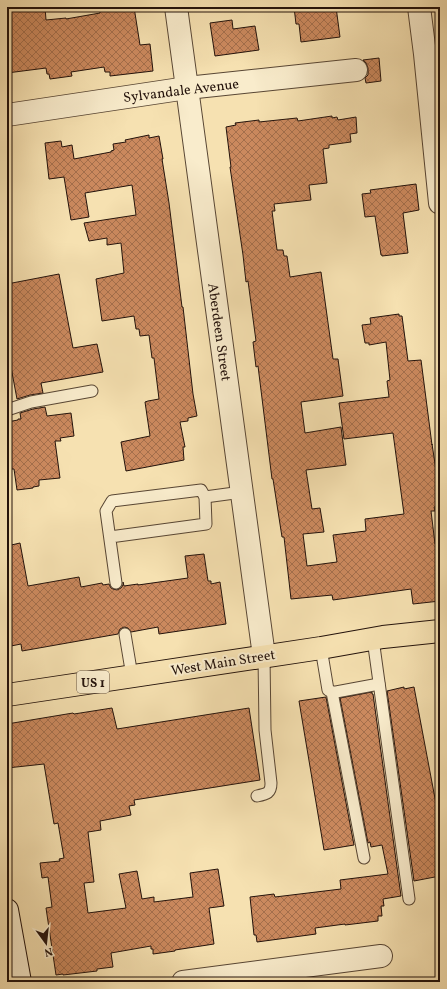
<svg xmlns="http://www.w3.org/2000/svg" width="447" height="989" font-family="Vollkorn,serif">
	<style>
		.building { fill: url(#building-cross-hatch); stroke: #23120b }
		.lines { fill: none; stroke-linecap: round; stroke-linejoin: round }
		.service-casing { stroke: #584634; stroke-width: 13 }
		.minor-casing { stroke: #584634; stroke-width: 24 }
		.tertiary-casing { stroke: #584634; stroke-width: 24 }
		.secondary-casing { stroke: #23120b; stroke-width: 24 }
		.primary-casing { stroke: #23120b; stroke-width: 24 }
		.service { stroke: #f9eccc; stroke-width: 11 }
		.minor { stroke: #f9eccc; stroke-width: 22 }
		.tertiary { stroke: #f9eccc; stroke-width: 22 }
		.secondary { stroke: #f9eccc; stroke-width: 22 }
		.primary { stroke: #f6e1b1; stroke-width: 22 }
		.labels { text-anchor: middle; stroke-width: 4; stroke-linejoin: round; paint-order: stroke }
		.shield { fill: #f9eccc; stroke: #635345; stroke-width: 1 }
		.shield-label { font-size: 13px; font-weight: bold; fill: #23120b }
		.street-label { font-size: 14px; fill: #23120b; stroke: #f9eccc }
	</style>
	<defs>
		<pattern id="building-cross-hatch" width="8" height="8" patternUnits="userSpaceOnUse"><rect width="8" height="8" fill="#cb895e"/><path d="M0 0l8 8M0 8l8-8" fill="none" stroke="#a46f4c"/></pattern>
	</defs>
	<rect width="100%" height="100%" fill="#f6e1b1"/>
	<filter id="stains"><feTurbulence type="fractalNoise" baseFrequency=".005" numOctaves="4"/><feColorMatrix values="0 0 0 0 .2 0 0 0 0 .09 0 0 0 0 .02 0 0 0 .5 -.17"/></filter>
	<radialGradient id="worn" r=".72"><stop offset=".6" stop-color="#630" stop-opacity="0"/><stop offset="1" stop-color="#630" stop-opacity=".3"/></radialGradient>
	<g class="building">
		<polygon points="15,7 45,7 46,20 66,18 66,19 100,13 99,7 134,7 140,45 150,44 153,71 110,76 110,72 105,72 104,67 71,72 72,76 50,79 49,74 47,74 46,68 7,73 7,8"/>
		<polygon points="294,7 336,7 340,37 301,42 299,24 296,24"/>
		<polygon points="232,20 233,29 255,26 259,50 215,56 210,23"/>
		<polygon points="379,58 381,81 366,83 365,78 368,75 368,68 366,63 363,60"/>
		<polygon points="332,116 332,118 337,117 338,120 356,117 357,133 350,134 351,142 329,145 329,148 323,149 327,183 309,185 311,200 274,204 275,211 272,211 277,250 283,250 284,256 287,256 290,277 321,272 333,359 338,359 343,396 301,402 305,433 341,427 346,465 306,470 312,509 320,508 324,532 303,534 307,566 337,562 333,535 366,531 365,519 404,514 393,433 344,439 339,403 389,397 387,381 390,380 386,342 369,345 369,343 365,343 362,325 371,324 370,318 399,314 399,316 402,316 408,361 421,360 432,445 432,444 439,490 440,489 440,507 434,507 435,511 431,511 435,544 440,543 440,601 413,604 411,589 333,600 332,595 291,599 284,537 282,537 273,479 272,479 258,366 256,367 253,342 256,341 248,281 246,282 243,255 230,167 231,167 226,127 236,125 235,123 259,120 259,122 297,118 298,121"/>
		<polygon points="149,135 149,138 159,136 163,159 162,159 169,203 182,307 183,307 193,394 197,416 188,418 188,421 180,422 185,447 183,447 184,460 126,471 121,442 150,436 145,402 148,401 159,399 154,358 152,358 149,335 140,336 139,329 136,329 134,316 102,321 96,279 124,273 121,243 107,245 107,238 89,241 84,223 136,215 132,185 85,193 89,217 71,220 64,177 49,179 45,143 61,141 62,147 72,145 74,159 111,152 111,151 114,150 113,144 126,142 125,140"/>
		<polygon points="416,184 419,210 403,213 408,253 382,256 382,255 381,255 375,216 365,217 362,194 371,193 370,190"/>
		<polygon points="59,274 73,348 97,344 103,372 41,383 43,393 30,395 17,399 7,346 7,284"/>
		<polygon points="45,407 47,416 71,413 74,436 60,438 61,441 55,441 60,478 39,480 39,486 33,487 33,488 17,490 14,469 9,469 7,452 7,422 18,420 18,419 21,419 20,413 33,409"/>
		<polygon points="20,543 28,586 79,577 81,587 102,583 103,585 109,584 111,588 113,589 117,590 121,588 123,585 123,582 124,586 138,584 138,585 188,578 185,556 204,554 208,581 211,581 211,584 220,582 226,624 159,634 158,627 131,632 128,628 124,627 120,629 118,634 22,651 21,644 11,646 7,625 7,546"/>
		<polygon points="404,687 404,689 414,687 440,825 440,876 414,881 387,691"/>
		<polygon points="372,692 372,694 373,694 401,896 383,899 384,906 381,906 382,916 378,916 378,921 345,925 345,924 315,928 316,934 257,942 256,935 254,935 250,897 274,894 275,897 341,889 340,880 388,874 382,845 371,847 370,842 368,843 340,698"/>
		<polygon points="326,697 354,845 324,850 299,701"/>
		<polygon points="112,708 117,729 249,708 260,780 134,800 135,805 129,806 131,815 100,821 101,830 88,832 94,882 84,883 88,913 126,908 119,874 137,871 142,899 154,897 154,902 193,897 190,873 218,869 224,906 209,908 214,944 175,950 175,951 153,954 153,949 151,949 151,946 111,953 113,967 97,969 97,971 63,975 63,974 56,975 46,908 52,907 48,877 42,878 40,863 60,861 59,859 64,858 58,823 54,824 44,764 7,768 7,724 73,713 74,714"/>
	</g>
	<g class="lines">
		<g class="service-casing">
			<g id="service">
				<polyline points="7,410 31,402 92,391"/>
				<polyline points="205,497 242,492"/>
				<polyline points="110,537 206,524 205,497 201,490 112,501 106,511 116,583"/>
				<polyline points="125,634 132,676"/>
				<polyline points="373,639 409,899"/>
				<polyline points="321,648 328,690 332,692 336,692 379,684"/>
				<polyline points="332,692 364,858"/>
				<path d="M257,796C267,794 271,793 271,783L265,730L264,656"/>
			</g>
		</g>
		<g class="minor-casing">
			<g id="minor">
				<polyline points="176,7 187,88 264,656"/>
				<polyline points="7,115 187,88 356,70"/>
				<polyline points="183,982 381,956"/>
			</g>
		</g>
		<g class="tertiary-casing">
			<polyline id="tertiary" points="419,7 425,54 440,203"/>
		</g>
		<g class="secondary-casing">
			<polyline id="secondary" points="7,910 20,982"/>
		</g>
		<g class="primary-casing">
			<polyline id="primary" points="7,695 321,648 383,637 440,631"/>
		</g>
		<use href="#service" class="service"/>
		<use href="#minor" class="minor"/>
		<use href="#tertiary" class="tertiary"/>
		<use href="#secondary" class="secondary"/>
		<use href="#primary" class="primary"/>
	</g>
	<g class="labels">
		<rect class="shield" x="77" y="671" width="32" height="22" rx="3"/>
		<g class="shield-label">
			<text x="93" y="687">US 1</text>
		</g>
		<g class="street-label">
			<text transform="translate(181 90) rotate(-7)" y="5">Sylvandale Avenue</text>
			<text transform="translate(220 332) rotate(82)" y="5">Aberdeen Street</text>
			<text transform="translate(223 662) rotate(-9)" y="5">West Main Street</text>
		</g>
	</g>
	<rect width="447" height="989" fill="none" stroke="#f6e1b1" stroke-width="24"/>
	<rect x="8" y="8" width="431" height="973" fill="none" stroke="#23120b" stroke-width="2"/>
	<rect x="12" y="12" width="423" height="965" fill="none" stroke="#23120b"/>
	<g transform="translate(46 943) rotate(165)" stroke="#f9eccc" stroke-width="3" paint-order="stroke">
	<path d="M0-3L7 15L0 10L-7 15Z" fill="#23120b"/>
	<text y="-6" font-size="11" font-weight="bold" text-anchor="middle" fill="#23120b">N</text>
	</g>
	<rect width="100%" height="100%" filter="url(#stains)"/>
	<rect width="100%" height="100%" fill="url(#worn)"/>
</svg>
